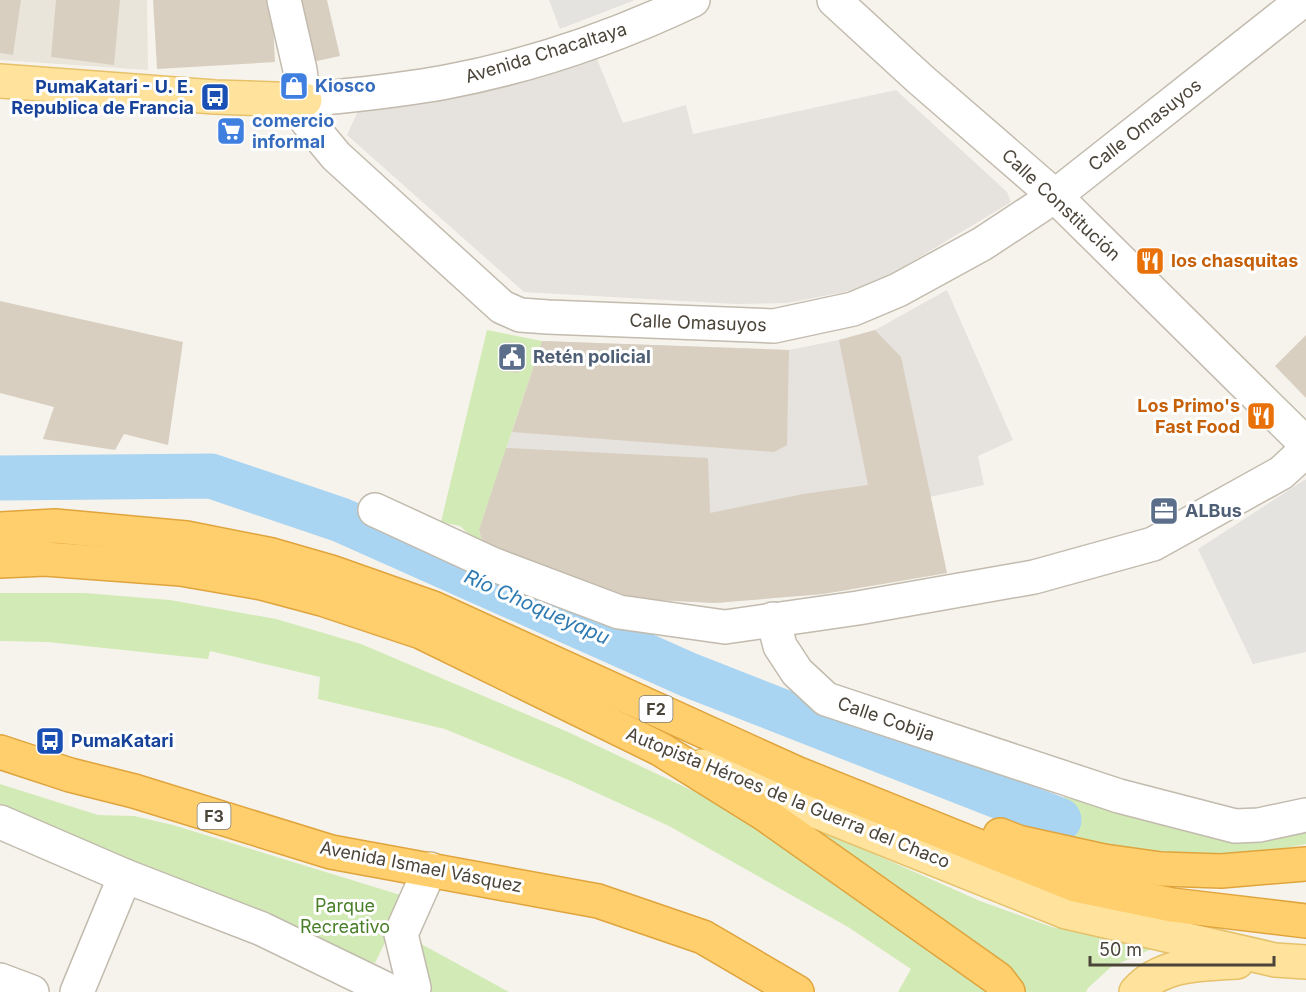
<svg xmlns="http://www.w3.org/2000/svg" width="1306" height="992" font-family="Inter,sans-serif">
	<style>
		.residential { fill: #eae5da }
		.industrial { fill: #e6e2dd }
		.green { fill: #d2eab5 }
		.parking { fill: #e5e3e0 }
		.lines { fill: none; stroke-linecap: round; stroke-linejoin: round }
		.river { stroke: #a9d4f2; stroke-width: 45 }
		.building { fill: #d8cfc1 }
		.minor-casing { stroke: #c2bbae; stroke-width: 36 }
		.major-casing { stroke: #e6c16a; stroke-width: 36 }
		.highway-casing { stroke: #e0a43c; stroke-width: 36 }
		.minor { stroke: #fff; stroke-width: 33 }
		.major { stroke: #ffe39c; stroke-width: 33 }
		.highway { stroke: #ffcf6e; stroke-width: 33 }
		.labels { text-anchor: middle; stroke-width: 6; stroke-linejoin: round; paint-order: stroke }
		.shield { fill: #fff; stroke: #817c74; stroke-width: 1.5 }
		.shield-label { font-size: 16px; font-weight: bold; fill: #4b4439 }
		.street-label { font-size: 18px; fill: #4b4439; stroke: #fff }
		.shop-label { font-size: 18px; font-weight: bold; fill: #366cbe; stroke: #fff; text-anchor: start }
		.transit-label { font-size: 18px; font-weight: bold; fill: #164399; stroke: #fff; text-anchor: end }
		.food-label { font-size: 18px; font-weight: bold; fill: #c56008; stroke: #fff; text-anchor: start }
		.service-label { font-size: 18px; font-weight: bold; fill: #4e5e75; stroke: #fff; text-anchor: start }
		.park-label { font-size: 18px; fill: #4a7f2a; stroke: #fff }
		.water-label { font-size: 20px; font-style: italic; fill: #2e7ab2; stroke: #fff }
	</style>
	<rect width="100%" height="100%" fill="#f6f3ec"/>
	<polygon class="residential" points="0,0 147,0 148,70 0,60"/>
	<g class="industrial">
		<polygon points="595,54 623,123 686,105 693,134 896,90 1007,192 1011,202 870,287 787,303 735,304 524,292 347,135 358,111 537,74"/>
		<polygon points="947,290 1013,440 978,456 984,485 930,497 947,573 823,594 715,603 616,598 485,550 479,530 542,341 789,350 839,340 875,330"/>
	</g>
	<g class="green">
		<polygon points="487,330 542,341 479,530 485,550 460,526 441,522"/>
		<polygon points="0,593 84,593 170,600 276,619 361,644 568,732 723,805 898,926 988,992 898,992 911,969 848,927 669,826 571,781 445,729 318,699 320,677 210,651 208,659 48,642 0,641"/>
		<polygon points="0,784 98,815 134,816 173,825 407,897 375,963 330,950 0,814"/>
		<polygon points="1064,797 1216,837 1306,828 1306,844 1256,854 1192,857 1052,839"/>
		<polygon points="802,822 980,901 1052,927 1154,948 1111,967 1088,988 1086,992 1025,992 1015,976"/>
		<polygon points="412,939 509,992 424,992"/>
	</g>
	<g class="parking">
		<polygon points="549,0 635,0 560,29"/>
		<polygon points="1306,479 1306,652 1253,664 1198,549"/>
	</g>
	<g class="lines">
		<polyline class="river" points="0,478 211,476 341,520 689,675 1059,820"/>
	</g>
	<g class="building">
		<polygon points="0,0 21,0 13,55 0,53"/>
		<polygon points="56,0 120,0 114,65 51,57"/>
		<polygon points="153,0 272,0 275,62 157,69"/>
		<polygon points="293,0 327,0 340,56 308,63"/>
		<polygon points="0,301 183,342 168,445 124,434 115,450 43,439 54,407 0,393"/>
		<polygon points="875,330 901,357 947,573 823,594 715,603 616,598 485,550 479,530 506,448 708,458 710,513 803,494 868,485 839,340"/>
		<polygon points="1306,335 1306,398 1275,366"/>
		<polygon points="542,341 789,350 787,445 774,452 512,432"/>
		<polygon points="505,342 523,344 519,373 501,371"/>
	</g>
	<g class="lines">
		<g class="minor-casing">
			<g id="minor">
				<polyline points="284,0 300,70 307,121 336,156 502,307 520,315 548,317 774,326 853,309 898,290 982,244 1055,196 1303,0"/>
				<polyline points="834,0 920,79 1055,196 1306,444"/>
				<path d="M305,100C352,95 399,91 446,82C531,66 615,37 693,0"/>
				<polyline points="375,510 492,564 619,612 725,627 858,608 1034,577 1153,544 1281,473 1306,450"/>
				<polyline points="773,619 780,646 797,672 826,699 1119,796 1235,826 1259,825 1306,815"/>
				<polyline points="0,822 125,876 262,929 392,992"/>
				<polyline points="0,980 32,992"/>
				<polyline points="77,992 125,876"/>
				<polyline points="412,992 414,988 401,934 430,869"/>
			</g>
		</g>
		<g class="major-casing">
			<g id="major">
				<polyline points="0,81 215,97 305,100"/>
				<polyline points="703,766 1066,912 1275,960 1306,962"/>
				<path d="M1136,992C1161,963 1202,964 1237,962"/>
			</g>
		</g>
		<g class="highway-casing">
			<g id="highway">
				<polyline points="0,529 55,526 186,538 272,555 331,572 433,608 796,773 1075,885 1172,905 1306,921"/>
				<polyline points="0,561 45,559 181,569 262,583 322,599 421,632 660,749 766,815 998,979 1008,992"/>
				<polyline points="0,752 70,775 134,791 331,852 598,901 703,937 797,992"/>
				<polyline points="1000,835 1018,842 1104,861 1161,869 1221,871 1306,864"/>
			</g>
		</g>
		<use href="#minor" class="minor"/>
		<use href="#major" class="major"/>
		<use href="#highway" class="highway"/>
	</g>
	<defs>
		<g id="shop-square" transform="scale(1.5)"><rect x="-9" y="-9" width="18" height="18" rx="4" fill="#3f7fe0" stroke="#fff"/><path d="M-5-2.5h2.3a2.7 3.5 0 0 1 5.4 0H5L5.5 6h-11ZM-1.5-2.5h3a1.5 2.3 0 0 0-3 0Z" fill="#fff"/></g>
		<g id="bus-square" transform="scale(1.5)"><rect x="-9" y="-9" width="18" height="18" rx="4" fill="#1a4fb4" stroke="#fff"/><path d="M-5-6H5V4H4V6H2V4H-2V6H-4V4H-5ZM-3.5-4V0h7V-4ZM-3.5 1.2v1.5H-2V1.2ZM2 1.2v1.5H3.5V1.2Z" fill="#fff"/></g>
		<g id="supermarket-square" transform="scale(1.5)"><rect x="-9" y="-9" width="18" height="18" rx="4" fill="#3f7fe0" stroke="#fff"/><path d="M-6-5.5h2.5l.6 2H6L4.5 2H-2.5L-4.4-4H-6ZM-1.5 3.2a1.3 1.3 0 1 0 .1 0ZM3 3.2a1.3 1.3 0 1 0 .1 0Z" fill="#fff"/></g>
		<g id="restaurant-square" transform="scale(1.5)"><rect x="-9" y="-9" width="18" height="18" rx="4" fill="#e8710a" stroke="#fff"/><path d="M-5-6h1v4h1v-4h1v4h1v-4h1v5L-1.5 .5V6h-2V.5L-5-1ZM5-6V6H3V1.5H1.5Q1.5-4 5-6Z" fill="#fff"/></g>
		<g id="civic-square" transform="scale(1.5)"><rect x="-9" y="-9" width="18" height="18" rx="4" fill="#5c6f8a" stroke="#fff"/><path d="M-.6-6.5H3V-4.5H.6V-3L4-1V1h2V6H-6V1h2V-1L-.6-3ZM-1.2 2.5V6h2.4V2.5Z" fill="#fff"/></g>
		<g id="office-square" transform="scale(1.5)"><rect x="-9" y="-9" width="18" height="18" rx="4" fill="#5c6f8a" stroke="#fff"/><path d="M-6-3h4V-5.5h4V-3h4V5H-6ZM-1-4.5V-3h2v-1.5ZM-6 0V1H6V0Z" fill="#fff"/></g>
	</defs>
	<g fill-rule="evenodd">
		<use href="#shop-square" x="294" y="86"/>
		<use href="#bus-square" x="215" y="97"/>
		<use href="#supermarket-square" x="231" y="131"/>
		<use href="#restaurant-square" x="1150" y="261"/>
		<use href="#civic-square" x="512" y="357"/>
		<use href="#restaurant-square" x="1261" y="416"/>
		<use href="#office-square" x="1164" y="511"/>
		<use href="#bus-square" x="50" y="741"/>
	</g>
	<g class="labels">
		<g class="shield">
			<rect x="639.5" y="696" width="33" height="26" rx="4.5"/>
			<rect x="197.5" y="803" width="33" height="26" rx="4.5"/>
		</g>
		<g class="shield-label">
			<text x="656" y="715">F2</text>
			<text x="214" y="822">F3</text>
		</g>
		<g class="street-label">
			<text transform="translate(546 53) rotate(-17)" y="6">Avenida Chacaltaya</text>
			<text transform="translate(1145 125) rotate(-38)" y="6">Calle Omasuyos</text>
			<text transform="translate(1061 205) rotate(43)" y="6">Calle Constitución</text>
			<text transform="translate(698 323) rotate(2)" y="6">Calle Omasuyos</text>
			<text transform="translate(886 719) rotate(19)" y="6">Calle Cobija</text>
			<text transform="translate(788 798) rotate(22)" y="6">Autopista Héroes de la Guerra del Chaco</text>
			<text transform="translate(421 867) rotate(11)" y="6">Avenida Ismael Vásquez</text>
		</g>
		<g class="shop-label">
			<text x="315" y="92">Kiosco</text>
			<text x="252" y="127">comercio<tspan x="252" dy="21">informal</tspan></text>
		</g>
		<g class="transit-label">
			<text x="194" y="93">PumaKatari - U. E.<tspan x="194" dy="21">Republica de Francia</tspan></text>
			<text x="71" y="747" text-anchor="start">PumaKatari</text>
		</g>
		<g class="food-label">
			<text x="1171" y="267">los chasquitas</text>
			<text x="1240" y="412" text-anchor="end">Los Primo's<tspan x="1240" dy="21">Fast Food</tspan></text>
		</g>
		<g class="service-label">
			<text x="533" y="363">Retén policial</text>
			<text x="1185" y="517">ALBus</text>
		</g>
		<g class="park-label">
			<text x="345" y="912">Parque<tspan x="345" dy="21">Recreativo</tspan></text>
		</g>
		<g class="water-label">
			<text transform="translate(537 607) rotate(24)" y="7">Río Choqueyapu</text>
		</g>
	</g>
	<path d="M1090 956v9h184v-9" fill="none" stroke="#4b4439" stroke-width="3"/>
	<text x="1099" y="956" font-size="18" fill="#4b4439" stroke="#ffffff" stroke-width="4.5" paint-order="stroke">50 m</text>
</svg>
